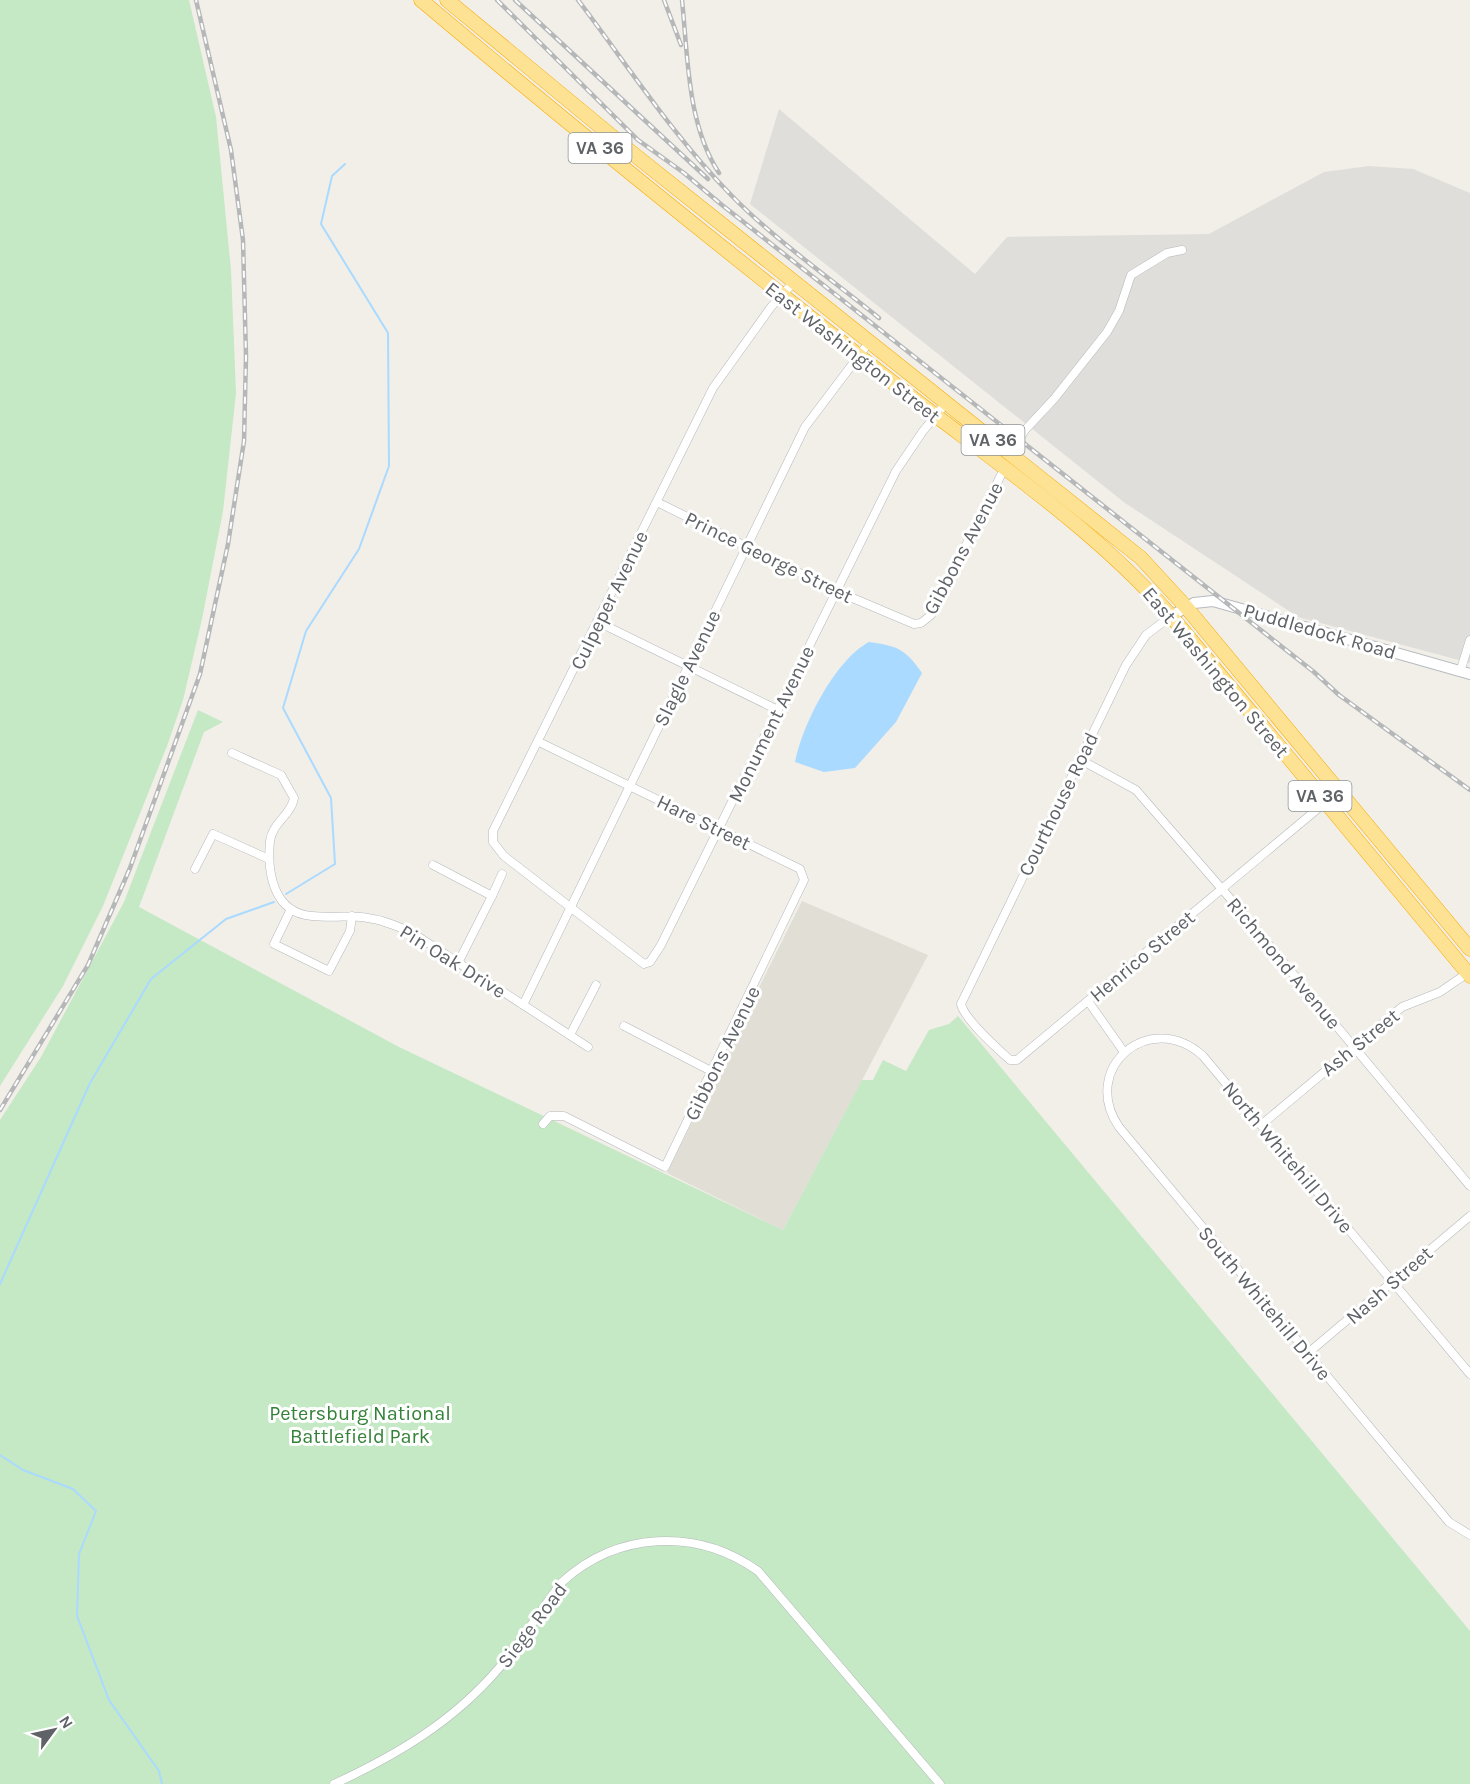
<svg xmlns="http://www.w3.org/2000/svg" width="1470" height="1784" font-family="Karla,sans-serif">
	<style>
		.industrial { fill: #e0deda }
		.education { fill: #e1ded6 }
		.green { fill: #c5e8c5 }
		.water { fill: #aadaff }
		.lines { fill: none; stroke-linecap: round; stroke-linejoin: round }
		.stream { stroke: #aadaff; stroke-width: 2 }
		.street-casing { stroke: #b5b8bc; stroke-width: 9 }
		.secondary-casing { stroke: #b6babf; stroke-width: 12 }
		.highway-casing { stroke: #f9ab00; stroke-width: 15 }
		.street { stroke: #fff; stroke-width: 8 }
		.secondary { stroke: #fff; stroke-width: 10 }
		.highway { stroke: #fde293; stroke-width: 14 }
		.rail-casing { stroke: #b6b7b8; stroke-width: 4.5 }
		.rail { stroke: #fff; stroke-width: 2; stroke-dasharray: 7; stroke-linecap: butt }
		.labels { text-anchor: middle; stroke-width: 6; stroke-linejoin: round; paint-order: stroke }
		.shield { fill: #fff; stroke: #8f9295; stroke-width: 1.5 }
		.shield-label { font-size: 18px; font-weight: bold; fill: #5f6368 }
		.street-label { font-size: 20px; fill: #5f6368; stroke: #fff }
		.park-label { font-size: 20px; fill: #348238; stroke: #fff }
	</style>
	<rect width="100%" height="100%" fill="#f1efe8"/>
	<polygon class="industrial" points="779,109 975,274 1007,237 1209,234 1324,172 1369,166 1413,169 1470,193 1470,663 1298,617 1125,503 750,204"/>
	<polygon class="education" points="802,901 928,955 783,1230 667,1173"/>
	<g class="green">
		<polygon points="0,0 189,0 216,117 231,270 236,393 223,511 202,619 183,700 167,746 103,906 63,986 0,1086"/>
		<polygon points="198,710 223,722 204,732 139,907 399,1047 783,1230 862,1080 873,1080 883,1060 906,1071 929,1030 949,1024 958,1016 1470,1631 1470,1784 0,1784 0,1120 41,1057 124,902"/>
	</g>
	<path class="water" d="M869,642C898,646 905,649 922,673L896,722L855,768L824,772L795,762C802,725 835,660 869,642Z"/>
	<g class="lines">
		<g class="stream">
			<polyline points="286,894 335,864 331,798 283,708 306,631 359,549 389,466 388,333 321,224 332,176 345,164"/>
			<polyline points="0,1284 90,1083 151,979 226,919 274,902"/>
			<polyline points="0,1455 23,1470 73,1489 96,1511 79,1554 77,1616 109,1700 159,1771 162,1784"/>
		</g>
		<g class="street-casing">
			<g id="street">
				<polyline points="794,282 771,307 713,388 493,831 493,842 504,856 644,964 650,962 661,945 896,471 923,431 946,403"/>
				<polyline points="1009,456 1025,430 1054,399 1107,332 1119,311 1131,275 1167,253 1182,250"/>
				<polyline points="657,502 836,591 914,624 921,623 931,615 1005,467"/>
				<path d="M1171,616L1146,635L1126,665L961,1004C964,1019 998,1049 1010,1060H1017L1339,791"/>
				<polyline points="598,622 778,710"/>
				<polyline points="1460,672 1470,640"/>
				<polyline points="539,742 794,866 800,869 804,880 665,1167 564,1116 550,1116 543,1124"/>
				<path d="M232,753L281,775L294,798C292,814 272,823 270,841C267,872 273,913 312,916C331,918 349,915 368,918C383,920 397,926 411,932L588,1047"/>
				<polyline points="1081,760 1136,790 1228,896 1470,1186"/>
				<polyline points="433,865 492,896 459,961"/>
				<polyline points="195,869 213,834 269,859"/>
				<polyline points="492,896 502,874"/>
				<polyline points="291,909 274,944 329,971 350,931 352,916"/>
				<polyline points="1088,1001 1124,1052"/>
				<polyline points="523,1005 805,427 870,341"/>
				<polyline points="624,1026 713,1072"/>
				<polyline points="570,1035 596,985"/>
				<polyline points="1261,1125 1402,1007 1440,992 1469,972"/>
				<polyline points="1307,1354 1470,1216"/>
				<path d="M1470,1374L1203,1056C1150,1008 1079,1068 1119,1127L1449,1522L1470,1535"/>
				<path d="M334,1784C397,1755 454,1721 499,1668C522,1641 540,1611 562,1582C617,1532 696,1527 758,1571L940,1784"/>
			</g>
		</g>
		<g class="secondary-casing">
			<polyline id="secondary" points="1171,616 1194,603 1213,601 1470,674"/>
		</g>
		<g class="highway-casing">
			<g id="highway">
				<path d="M421,0C575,130 732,256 891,381C983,454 1094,527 1171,616L1470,976"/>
				<polyline points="447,0 631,152 1141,558 1186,607 1470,949"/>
			</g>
		</g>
		<use href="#street" class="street"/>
		<use href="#secondary" class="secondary"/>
		<use href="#highway" class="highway"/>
		<g class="rail-casing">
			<g id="rail">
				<polyline points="497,0 638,140 684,173 722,205 1314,672 1339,695 1470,790"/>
				<polyline points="515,0 708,179"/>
				<path d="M578,0C628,66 674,137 732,196C776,241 830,278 879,318"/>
				<polyline points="664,0 681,45"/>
				<path d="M682,0C688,57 687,124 719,173"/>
				<polyline points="0,1110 88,965 130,868 200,674 228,544 244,441 246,356 243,240 231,150 196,0"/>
			</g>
		</g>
		<use href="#rail" class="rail"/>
	</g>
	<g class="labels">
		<g class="shield">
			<rect x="568.5" y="133" width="63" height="30" rx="4.5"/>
			<rect x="961.5" y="425" width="63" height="30" rx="4.5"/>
			<rect x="1288.5" y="781" width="63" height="30" rx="4.5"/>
		</g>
		<g class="shield-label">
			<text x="600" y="154">VA 36</text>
			<text x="993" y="446">VA 36</text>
			<text x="1320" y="802">VA 36</text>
		</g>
		<g class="street-label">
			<text transform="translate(853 352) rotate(38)" y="7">East Washington Street</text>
			<text transform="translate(963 548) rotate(-62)" y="7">Gibbons Avenue</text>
			<text transform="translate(769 557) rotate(26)" y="7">Prince George Street</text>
			<text transform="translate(609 600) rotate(-64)" y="7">Culpeper Avenue</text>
			<text transform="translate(1320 631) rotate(16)" y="7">Puddledock Road</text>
			<text transform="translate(687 668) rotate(-64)" y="7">Slagle Avenue</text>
			<text transform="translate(1216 672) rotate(50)" y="7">East Washington Street</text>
			<text transform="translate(771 724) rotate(-64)" y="7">Monument Avenue</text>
			<text transform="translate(1058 804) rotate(-64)" y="7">Courthouse Road</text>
			<text transform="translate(704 822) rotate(26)" y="7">Hare Street</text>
			<text transform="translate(1142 956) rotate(-40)" y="7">Henrico Street</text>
			<text transform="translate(453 961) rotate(32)" y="7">Pin Oak Drive</text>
			<text transform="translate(1284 963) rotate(50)" y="7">Richmond Avenue</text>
			<text transform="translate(1360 1042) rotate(-39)" y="7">Ash Street</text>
			<text transform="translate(722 1053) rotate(-64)" y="7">Gibbons Avenue</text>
			<text transform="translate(1288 1157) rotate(50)" y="7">North Whitehill Drive</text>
			<text transform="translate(1389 1285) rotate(-41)" y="7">Nash Street</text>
			<text transform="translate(1265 1303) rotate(50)" y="7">South Whitehill Drive</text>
			<text transform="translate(532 1625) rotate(-53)" y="7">Siege Road</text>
		</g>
		<g class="park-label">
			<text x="360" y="1420">Petersburg National<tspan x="360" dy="23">Battlefield Park</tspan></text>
		</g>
	</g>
	<g transform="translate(54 1730) rotate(57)" stroke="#ffffff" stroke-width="4.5" paint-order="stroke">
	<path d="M0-4.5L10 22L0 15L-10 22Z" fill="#5f6368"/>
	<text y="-9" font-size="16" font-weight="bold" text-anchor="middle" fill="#5f6368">N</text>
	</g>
</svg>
